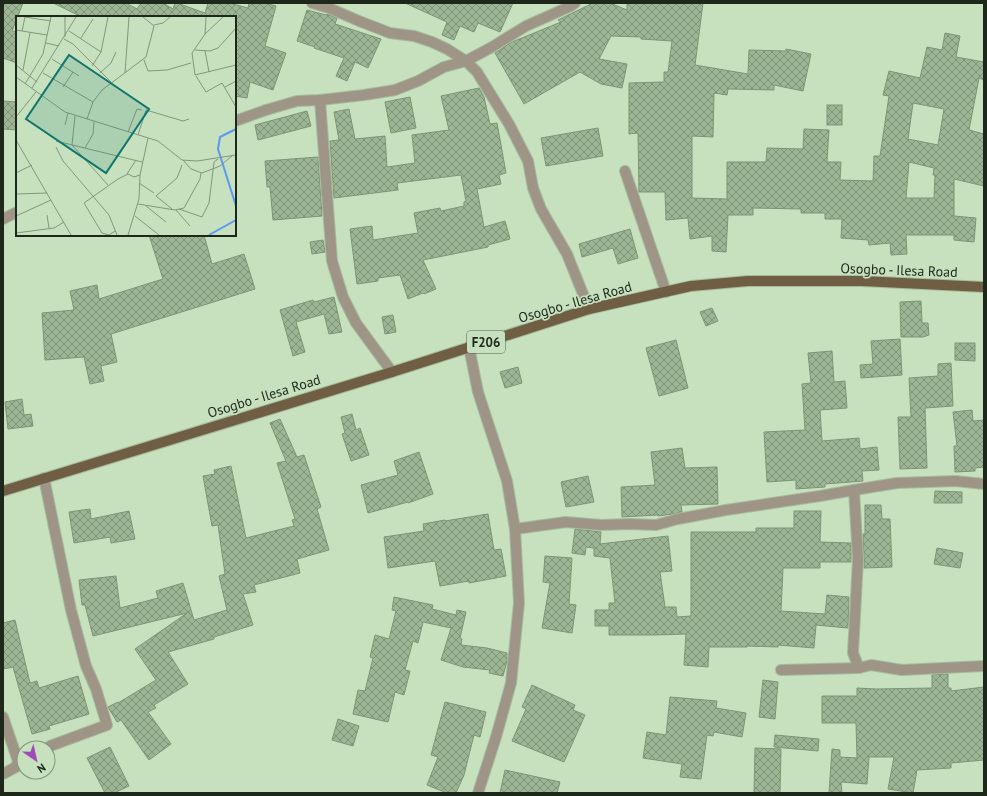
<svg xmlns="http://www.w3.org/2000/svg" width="987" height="796" font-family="'PT Sans',sans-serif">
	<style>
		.building { fill: url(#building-cross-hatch); stroke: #7d9575; fill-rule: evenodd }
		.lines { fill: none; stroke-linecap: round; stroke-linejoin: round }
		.minor-casing { stroke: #a5bb9d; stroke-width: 12 }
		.primary-casing { stroke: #a5bb9d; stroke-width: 12 }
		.minor { stroke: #9f9587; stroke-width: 10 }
		.primary { stroke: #705e44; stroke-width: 10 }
		.labels { text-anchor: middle; stroke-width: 3.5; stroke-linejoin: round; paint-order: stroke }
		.shield { fill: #c7e0be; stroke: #505e4b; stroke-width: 1 }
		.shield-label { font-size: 13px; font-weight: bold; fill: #1d271a }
		.street-label { font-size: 14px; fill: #1d271a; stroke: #c7e0be }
		.inset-river { fill: none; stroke: #5b99f4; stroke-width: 2 }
		.inset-road { fill: none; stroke: #83967c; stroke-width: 1 }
		.view { fill: #0f766e; fill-opacity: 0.15; stroke: #0f766e; stroke-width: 2 }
		.inset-edge { fill: none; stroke: #1d271a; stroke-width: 2 }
	</style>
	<defs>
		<pattern id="building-cross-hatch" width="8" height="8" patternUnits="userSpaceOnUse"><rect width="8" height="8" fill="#9cb594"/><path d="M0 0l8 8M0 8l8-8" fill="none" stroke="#7f9378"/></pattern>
	</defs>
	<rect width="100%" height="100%" fill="#c7e0be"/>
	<g class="building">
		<polygon points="3,3 23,3 12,31 17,32 17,63 3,58"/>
		<polygon points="53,3 126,3 137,9 141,3 163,3 173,9 175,3 177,3 205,13 208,3 229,3 248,8 249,3 265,3 276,6 265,46 286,53 273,90 250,82 247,98 235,96 235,17 82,17"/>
		<polygon points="405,3 513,3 500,32 478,23 474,32 460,26 454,40 442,35 447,22"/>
		<path d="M593,3H610L627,10V3H703L695,65L748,74L749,50L786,51V49L811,54L803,91L774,85V90L728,89L727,95L714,93L713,137L692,136V198L727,199V162H766L767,148L803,149L804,129L829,130L827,162H841L840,180L873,181L874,156H880L889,96L883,95L889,71L920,78L927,47L942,50L945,33L960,36L956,57L984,62V80L979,78L969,130L984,134V186L954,179V216L976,218L974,242L954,240V235H906L907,254L891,255L890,243L869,245L868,240L841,238L842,219H825V213H801V209L753,208V215H728L726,252L712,251V236L690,239L688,218L666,220L665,192H639L638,133L629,134V83L664,82V72H668L672,41L641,39V37L611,36L599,59L627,64L622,88L601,84L580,72L524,104L495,53L512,42L561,22L558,20ZM913,103L944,109L938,145L908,139ZM909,162L934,168L933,175H935L934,198H906Z"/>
		<polygon points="307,10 326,15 327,14 337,18 335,24 381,39 368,68 355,62 347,81 336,76 344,58 314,48 315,47 297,41"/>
		<polygon points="479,88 484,97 490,124 497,123 506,173 499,175 501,184 477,189 484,227 505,221 510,239 488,245 488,247 423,260 436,289 424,294 423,293 408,299 400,275 378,278 378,281 357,284 350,229 372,226 373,240 418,233 414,213 440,208 441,211 464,206 464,202 466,201 461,175 397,183 398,190 334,198 330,141 339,140 334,112 349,109 355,139 385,136 387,167 415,163 412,135 449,130 441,96"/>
		<polygon points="410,97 416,128 391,133 385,102"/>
		<polygon points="3,101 17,102 17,130 3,129"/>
		<rect x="827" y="105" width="15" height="20"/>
		<polygon points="307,111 311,126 258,140 255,125"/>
		<polygon points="598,128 603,156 546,166 541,138"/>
		<polygon points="318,157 322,216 273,220 270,187 267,187 265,161"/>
		<polygon points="630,229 638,258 618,264 613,248 582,257 579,244"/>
		<polygon points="149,235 204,235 212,264 244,254 255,289 111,334 117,362 101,366 104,381 90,384 84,357 45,360 42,313 74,310 70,291 97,285 99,299 163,279"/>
		<polygon points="323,240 325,252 312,254 310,242"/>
		<polygon points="334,297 342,332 329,334 324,314 296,322 305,352 293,356 280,310 313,300 314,302"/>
		<polygon points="921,301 922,323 928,323 929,335 923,337 901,337 900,302"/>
		<polygon points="712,308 718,321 706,326 700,312"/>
		<polygon points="393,315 396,332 385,334 382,317"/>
		<polygon points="900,339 902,375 861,378 860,365 873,364 871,341"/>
		<polygon points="676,340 688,388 659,396 646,348"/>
		<polygon points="955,343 975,343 975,361 955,360"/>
		<polygon points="832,351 834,382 845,381 847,408 820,410 822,441 859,438 860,449 877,447 879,470 862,471 863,481 825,484 825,487 796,489 796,480 767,482 764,432 805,430 802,384 811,383 808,353"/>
		<polygon points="951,363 953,406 925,408 927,468 900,469 898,417 911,417 909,378 938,376 938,364"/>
		<polygon points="518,367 522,383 505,388 500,372"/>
		<polygon points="22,399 24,415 31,414 33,426 8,429 5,402"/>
		<polygon points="972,410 973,421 984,420 984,467 975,468 975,471 955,472 954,446 957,446 953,412"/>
		<polygon points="352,414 356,430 360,428 369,455 351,461 342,434 345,433 341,417"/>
		<polygon points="280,419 297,457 304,455 321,507 317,509 329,550 297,559 300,573 254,585 256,592 243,594 253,625 214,637 214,639 168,652 188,684 154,705 156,708 148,712 171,744 149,760 121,720 117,722 108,707 118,702 118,703 156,680 135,649 187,613 93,636 85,605 82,605 79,580 116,576 120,608 158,598 156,591 183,583 194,620 227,610 219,576 225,574 218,525 212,526 203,476 215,474 214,470 231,466 246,538 294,526 292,520 295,519 277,463 286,461 270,423"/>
		<polygon points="682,448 685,468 717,467 718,504 681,505 682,512 673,514 658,516 658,515 622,517 621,487 655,485 651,452"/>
		<polygon points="419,452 433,494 408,503 408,502 368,513 361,485 398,475 394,461"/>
		<polygon points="588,476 594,502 566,507 561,482"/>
		<polygon points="935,491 962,492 962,503 934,503"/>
		<polygon points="865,505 881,505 882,519 890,519 892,567 864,568 864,559 863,534 865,534"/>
		<polygon points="90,509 91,519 129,511 135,539 111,543 110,537 74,543 69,512"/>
		<polygon points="794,511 821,511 820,542 851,543 851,562 820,562 820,568 783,568 781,611 825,614 827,595 849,597 848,628 816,625 814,648 778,645 778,647 747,646 747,647 709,647 708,667 684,665 686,634 655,635 609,635 609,626 595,626 595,610 609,610 609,603 615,603 610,558 594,556 594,548 586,547 585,555 572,553 575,529 601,532 600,544 668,536 672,571 660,572 665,607 676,607 677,617 691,616 691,532 756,532 756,528 794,528"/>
		<polygon points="488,514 494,550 501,549 506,576 469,583 469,581 440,586 435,561 388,568 384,537 424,531 423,524 445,520 445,521"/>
		<polygon points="937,548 963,553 960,568 934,564"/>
		<polygon points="545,556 572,558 569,604 576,605 572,633 542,628 550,583 543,582"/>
		<polygon points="394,597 433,605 432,609 456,615 457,610 466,612 460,638 462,639 461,645 487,648 507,653 507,661 503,676 489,673 490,670 463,667 441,660 451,628 423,622 418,643 413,641 405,670 410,671 404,695 395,692 388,722 353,714 358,690 365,691 373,658 370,657 375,635 389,639 396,611 392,610"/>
		<polygon points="15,620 30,683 37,681 39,688 78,676 89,714 49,726 50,729 32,734 13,667 3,669 3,623"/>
		<polygon points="948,674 948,688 951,688 951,691 984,687 984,760 951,763 951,768 917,770 913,793 888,789 894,757 869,757 867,784 841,782 842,793 829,793 832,749 840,750 840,757 857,758 856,723 822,723 822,696 857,696 857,688 876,689 932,688 932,675"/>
		<polygon points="763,680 778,682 775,719 759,717"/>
		<polygon points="532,685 575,705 573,710 585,715 564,762 512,741 526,709 522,707"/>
		<polygon points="670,697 717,701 716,708 746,713 742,737 714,732 713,736 707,735 701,779 680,777 682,764 643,758 647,732 666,735"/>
		<polygon points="445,702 486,712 480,737 474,735 464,775 456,793 447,793 427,785 438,757 431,755"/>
		<polygon points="338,719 359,726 353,746 332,740"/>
		<polygon points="775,735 819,739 818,751 774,747"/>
		<polygon points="110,747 129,786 114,793 105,793 87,758"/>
		<polygon points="755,748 781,749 780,793 754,793"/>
		<polygon points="505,770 560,782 557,793 500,793"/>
	</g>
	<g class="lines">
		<g class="minor-casing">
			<g id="minor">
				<polyline points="312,3 329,8 359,21 390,33 414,36 432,42 447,49 466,61 477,72 509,124 528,161 533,188 541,209 567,254 589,309"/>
				<polyline points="320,100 332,261 343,297 356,323 392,372"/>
				<polyline points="235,121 266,110 297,101 320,100 364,95 395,90 418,81 444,67 466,61 492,47 526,26 571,6 575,3"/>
				<polyline points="625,171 666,292"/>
				<polyline points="3,219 17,212"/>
				<polyline points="469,347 478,392 507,481 515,529 519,603 511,683 496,737 478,793"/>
				<polyline points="44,478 71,610 86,666 96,689 107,725 50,746"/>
				<polyline points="854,490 858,559 853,653 859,668"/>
				<polyline points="515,529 566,522 601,525 630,524 656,525 678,519 726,510 820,496 854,490 897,483 956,481 984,484"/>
				<polyline points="781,670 859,668 871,665 902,670 984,666"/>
				<polyline points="3,717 18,761 16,767 3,774"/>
			</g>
		</g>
		<g class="primary-casing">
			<polyline id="primary" points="3,491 392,372 589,309 691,286 748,281 862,281 984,287"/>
		</g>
		<use href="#minor" class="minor"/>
		<use href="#primary" class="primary"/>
	</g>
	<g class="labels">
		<rect class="shield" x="467" y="331" width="38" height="22" rx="3"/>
		<g class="shield-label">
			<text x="486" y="347">F206</text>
		</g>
		<g class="street-label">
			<text transform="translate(899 270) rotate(2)" y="5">Osogbo - Ilesa Road</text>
			<text transform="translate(575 302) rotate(-16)" y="5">Osogbo - Ilesa Road</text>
			<text transform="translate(264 396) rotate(-17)" y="5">Osogbo - Ilesa Road</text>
		</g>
	</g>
	<g transform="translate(16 16)">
		<rect width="220" height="220" fill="#c7e0be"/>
		<path class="inset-river" d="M220,113L204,121L202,133L220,190M193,219L220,204"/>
		<path class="inset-road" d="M9,1L35,5M49,1V21M190,1L189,18L176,37L179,59L220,49M138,9L147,7L154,1M0,14L6,15L9,1M6,15L31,19M53,15L85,36L92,1M189,18L207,1M65,22L77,3M48,23L57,28L95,66M30,27L43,30M179,34L194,35L202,32L220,12M189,35L193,56M36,43L63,60M128,44L132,55L151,54L175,47M0,49L21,66M76,50L85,36M7,54L14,17M27,57L77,86M84,57L95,47L100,36M109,57L113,1M180,60L190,76L206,67L220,91M0,61L49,96L142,125L166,144L181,145L220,139M9,68L27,38L35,1M47,71L57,56M209,71L220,65M16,72L60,1M59,100L56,129L92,169M0,101L20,76M71,103L77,86L86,74L130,41L138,10L127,1M49,109L52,97M112,116L121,93L126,94M122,119L130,94L167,105L173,103M0,124L55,219M40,125L126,146M40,131L47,145L93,199L101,219M69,132L77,118L78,106M167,144L175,153L186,157L204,150L217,139M0,157L16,149M111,158L120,144M123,167L138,177M0,178L31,177M122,188L159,194L168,192L184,163L185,157M130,190L150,206M156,193L140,180L161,162L166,149M163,193L186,201L193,187L198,146L202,143M160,194L174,210M31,199L33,212M0,200L35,184M119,200L143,219M99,215L93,219L86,217L68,187L102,163L112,158L118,161L124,159M0,217L38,212L48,206M112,219L123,183L124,159L132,122"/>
		<path class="view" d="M53,39L133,93L90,157L10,103Z"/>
		<rect width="220" height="220" class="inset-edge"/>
	</g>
	<rect width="987" height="796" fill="none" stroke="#1d271a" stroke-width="8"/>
	<g transform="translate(36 760) rotate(146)"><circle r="19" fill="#c7e0be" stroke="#83967c"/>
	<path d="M0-3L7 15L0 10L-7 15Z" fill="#9f4ab8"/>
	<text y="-6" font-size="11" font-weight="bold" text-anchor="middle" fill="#1d271a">N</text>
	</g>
</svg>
